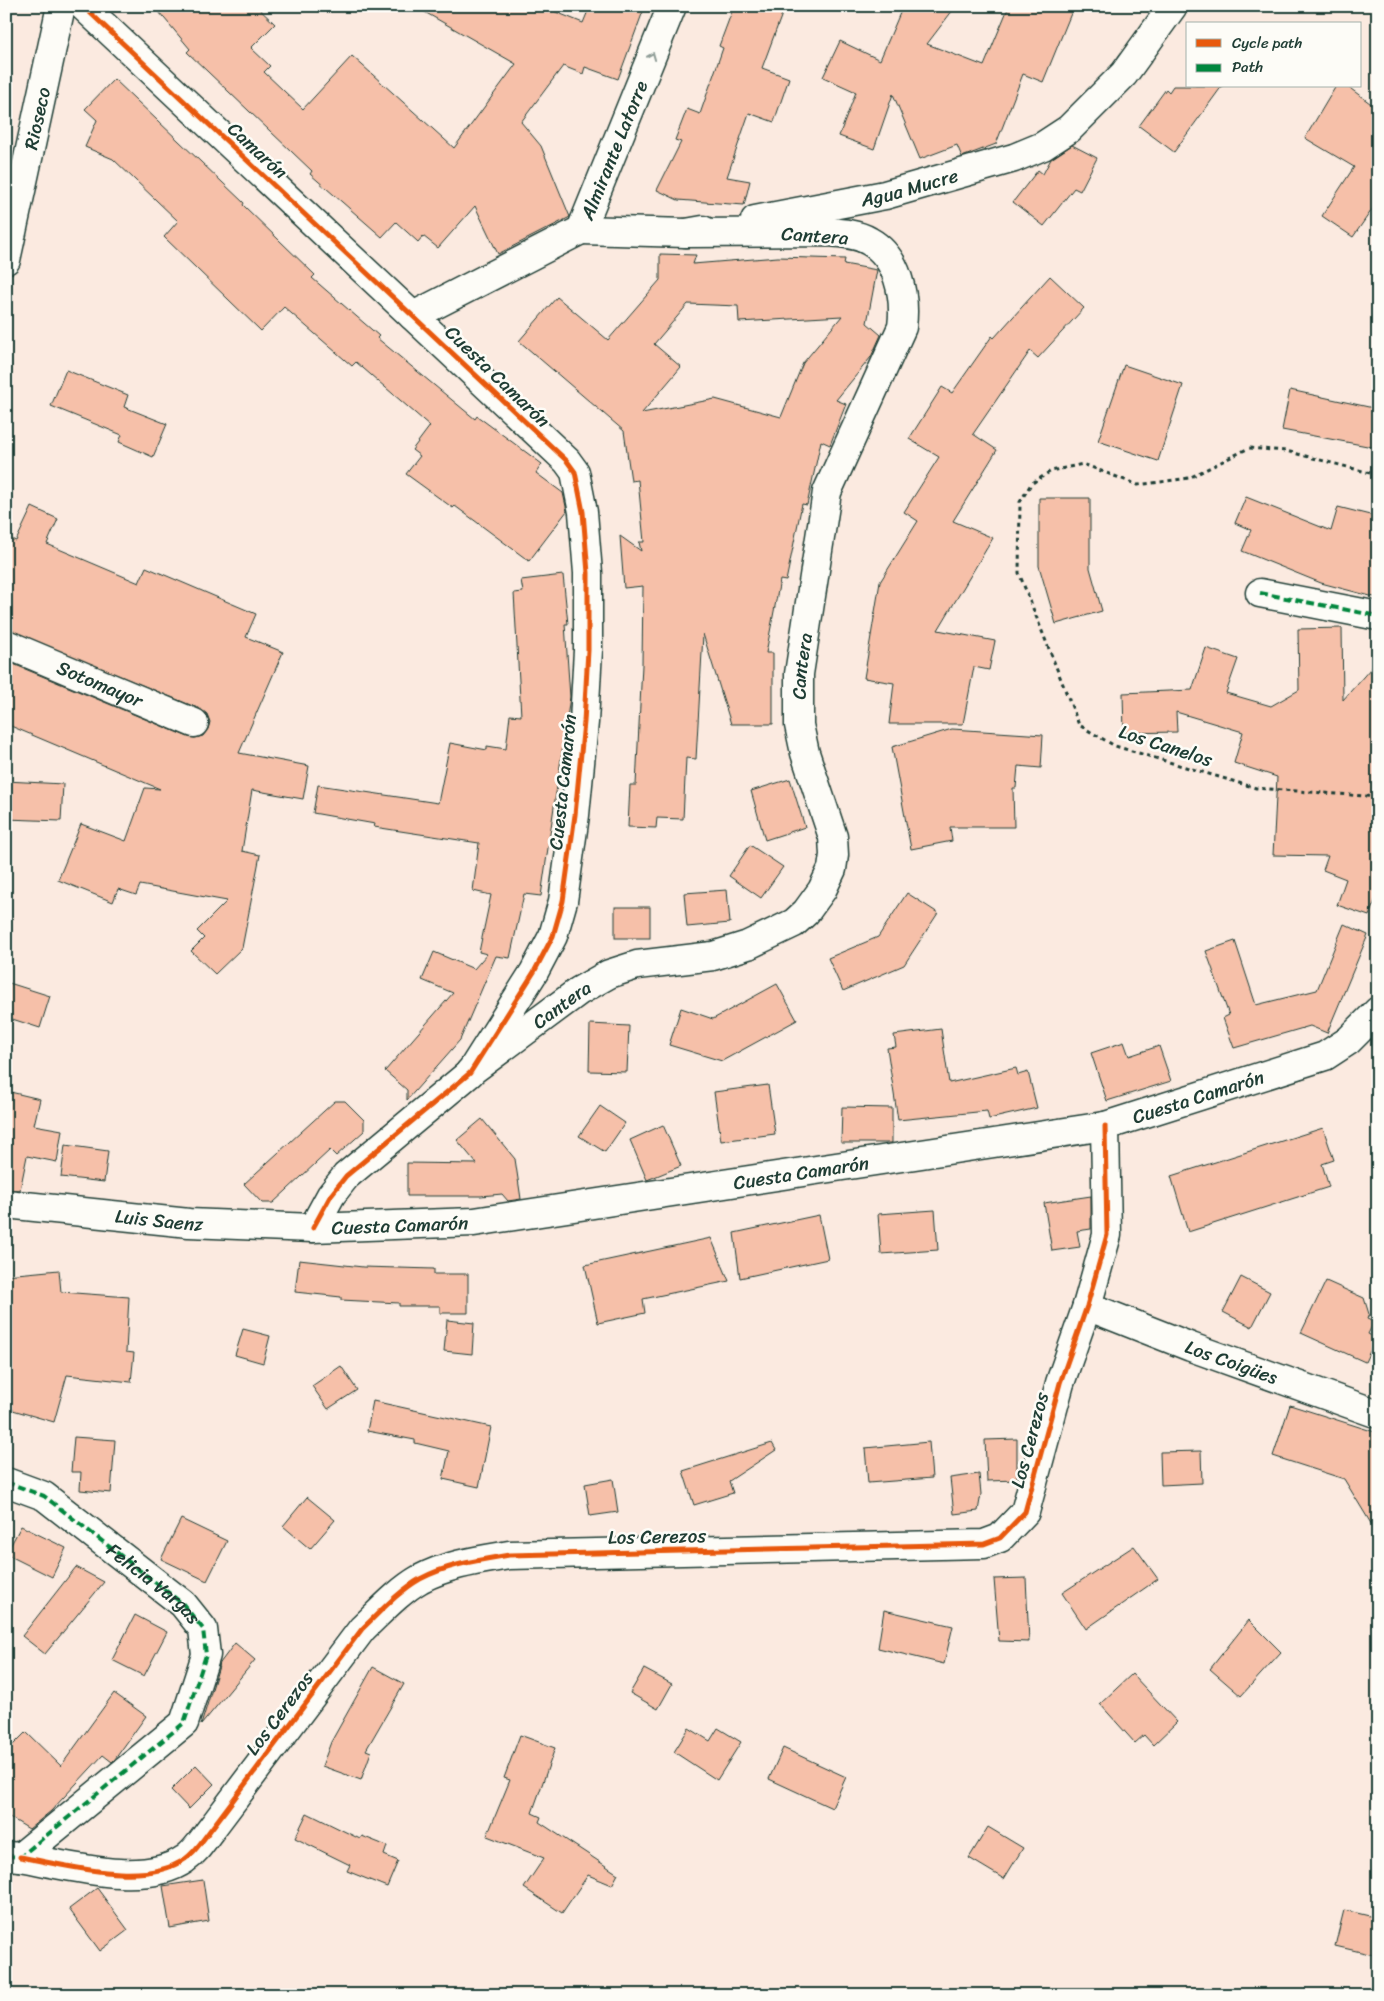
<svg xmlns="http://www.w3.org/2000/svg" width="1384" height="2001" font-family="Sriracha,sans-serif">
	<style>
		.building { fill: #f6c0a9; stroke: #1f3d34; fill-rule: evenodd }
		.lines { fill: none; stroke-linecap: round; stroke-linejoin: round }
		.minor-casing { stroke: #1f3d34; stroke-width: 31 }
		.tertiary-casing { stroke: #1f3d34; stroke-width: 31 }
		.secondary-casing { stroke: #1f3d34; stroke-width: 31 }
		.path { stroke: #1f3d34; stroke-width: 3; stroke-dasharray: 4 4; stroke-linecap: butt }
		.minor { stroke: #fdfcf7; stroke-width: 28 }
		.tertiary { stroke: #fdfcf7; stroke-width: 28 }
		.secondary { stroke: #fdfcf7; stroke-width: 28 }
		.quiet { stroke: #00873e; stroke-width: 4; stroke-dasharray: 8 4; stroke-linecap: butt }
		.cycleway-casing { stroke: #fdfcf7; stroke-width: 8 }
		.cycleway { stroke: #e8590c; stroke-width: 5 }
		.oneway { stroke: #8e9c96 }
		.labels { text-anchor: middle; stroke-width: 5; stroke-linejoin: round; paint-order: stroke }
		.street-label { font-size: 19px; fill: #1f3d34; stroke: #fdfcf7 }
	</style>
	<rect width="100%" height="100%" fill="#fbeae0"/>
	<filter id="ink" filterUnits="userSpaceOnUse"><feTurbulence type="fractalNoise" baseFrequency=".02" numOctaves="2"/><feDisplacementMap in="SourceGraphic" scale="10" xChannelSelector="R" yChannelSelector="G"/><feConvolveMatrix kernelMatrix="1 2 1 2 8 2 1 2 1" color-interpolation-filters="sRGB"/></filter>
	<g filter="url(#ink)">
		<g class="building">
			<polygon points="154,6 256,6 275,24 251,48 270,66 264,72 303,109 352,56 454,148 516,64 414,6 541,6 583,23 590,6 645,6 618,79 585,67 583,74 563,66 521,122 541,146 570,217 498,254 475,206 438,248 423,236 418,242 396,222 382,237 310,174 312,171 187,52 190,49"/>
			<polygon points="734,6 785,6 762,68 789,78 774,122 749,113 727,177 750,181 744,205 678,200 657,190 681,142 675,140 687,109 700,114 723,48 719,46"/>
			<polygon points="903,6 956,6 927,44 984,66 1009,6 1074,6 1043,82 1023,74 996,144 962,157 957,145 920,159 893,94 874,149 839,136 856,92 823,77 840,41 880,60"/>
			<polygon points="114,79 244,203 243,205 315,275 312,278 379,336 377,338 475,419 477,416 542,464 536,473 563,493 567,511 529,561 455,506 453,508 406,474 420,456 412,450 430,426 356,362 352,366 284,307 261,331 164,237 178,221 113,159 85,147 97,120 85,109"/>
			<polygon points="1173,86 1222,86 1174,152 1139,126 1166,89 1169,92"/>
			<polygon points="1336,86 1347,86 1378,109 1378,201 1353,237 1322,216 1354,167 1305,138"/>
			<polygon points="1072,145 1097,158 1080,191 1074,188 1044,226 1013,202 1038,170 1043,174 1051,159"/>
			<path d="M660,254L696,255L693,264L778,257L845,259L844,264L877,270L867,323L881,335L871,357L836,400L846,404L830,445L821,441L807,505L802,504L786,581L780,580L766,653H773V724H731L703,634L696,759L686,758L683,819L657,818L656,828L628,827L630,785H636L642,665L643,586L624,588L620,536L641,551L639,542H644L638,480L631,481L624,431L519,341L557,297L608,340L660,280ZM688,304L738,306L739,322L842,316L803,363L781,417L715,399L642,413L681,367L654,344Z"/>
			<polygon points="1050,276 1084,308 1038,358 1030,351 973,434 997,450 953,521 993,538 938,630 995,641 989,670 974,667 963,724 889,724 894,683 864,678 880,582 918,521 904,512 939,457 909,439 942,387 952,393 992,336 994,338"/>
			<polygon points="1124,365 1183,385 1158,461 1098,441"/>
			<polygon points="66,370 128,395 124,407 167,424 153,457 119,442 122,435 51,406"/>
			<polygon points="1290,390 1378,409 1378,448 1282,430"/>
			<polygon points="1246,497 1331,531 1338,507 1378,517 1378,598 1321,583 1242,551 1251,530 1235,523"/>
			<polygon points="1039,498 1090,498 1090,568 1102,611 1056,624 1039,566"/>
			<polygon points="32,507 58,519 47,544 139,583 146,567 256,614 246,637 283,652 239,753 309,766 303,799 252,790 242,851 260,855 242,948 215,974 191,951 204,938 197,931 227,901 140,885 136,895 118,889 113,902 58,880 81,824 126,841 145,788 160,789 6,724 6,661 188,737 195,738 203,736 208,729 210,722 207,714 200,709 6,629 6,537 16,541"/>
			<polygon points="563,575 568,624 565,624 570,697 541,896 524,894 510,958 496,956 460,1040 407,1100 407,1090 385,1071 453,993 422,980 434,952 474,969 487,954 479,952 491,895 473,891 479,843 374,827 375,824 313,813 318,785 438,803 450,743 487,750 487,746 506,749 510,715 521,716 514,593 523,592 521,580"/>
			<polygon points="1342,628 1343,700 1378,660 1378,893 1369,916 1337,905 1346,879 1323,870 1328,856 1273,855 1277,777 1234,763 1243,732 1176,712 1177,732 1124,733 1123,693 1192,690 1206,648 1238,659 1226,693 1271,706 1299,690 1298,629"/>
			<polygon points="952,729 1043,735 1041,768 1018,766 1016,788 1013,788 1014,827 950,827 952,841 911,849 892,747"/>
			<polygon points="790,779 805,827 765,840 751,791"/>
			<polygon points="6,781 63,784 61,821 6,819"/>
			<polygon points="750,845 783,867 761,898 729,876"/>
			<polygon points="727,890 730,923 687,927 684,893"/>
			<polygon points="907,893 938,913 904,965 843,991 828,958 878,937"/>
			<rect x="615" y="907" width="35" height="31"/>
			<polygon points="1344,924 1368,935 1327,1033 1310,1026 1234,1048 1223,1018 1229,1015 1206,951 1235,941 1256,1005 1317,990"/>
			<polygon points="6,982 50,996 40,1028 6,1017"/>
			<polygon points="777,984 797,1020 722,1061 669,1045 681,1008 713,1019"/>
			<polygon points="590,1024 629,1026 627,1072 589,1071"/>
			<polygon points="941,1029 949,1083 1016,1068 1018,1075 1028,1072 1037,1108 989,1119 987,1111 898,1120 887,1048 896,1047 894,1035"/>
			<polygon points="1124,1042 1129,1056 1159,1046 1171,1081 1107,1101 1091,1053"/>
			<polygon points="768,1085 775,1134 721,1141 714,1092"/>
			<polygon points="6,1091 40,1099 34,1125 62,1130 57,1162 27,1156 20,1190 6,1189"/>
			<polygon points="335,1101 345,1101 364,1120 364,1131 336,1156 330,1150 273,1203 262,1203 244,1184"/>
			<polygon points="600,1106 625,1123 605,1152 579,1136"/>
			<polygon points="842,1107 892,1108 892,1143 841,1143"/>
			<polygon points="482,1119 515,1159 521,1199 508,1201 502,1194 481,1196 407,1196 407,1163 477,1164 457,1140"/>
			<polygon points="663,1125 681,1166 647,1180 630,1140"/>
			<polygon points="1323,1128 1334,1160 1322,1164 1329,1187 1188,1232 1171,1176"/>
			<polygon points="65,1145 108,1151 104,1182 61,1177"/>
			<polygon points="1091,1196 1091,1229 1077,1231 1080,1247 1052,1251 1044,1203"/>
			<polygon points="935,1210 938,1250 881,1254 878,1214"/>
			<polygon points="819,1215 828,1259 740,1278 734,1233"/>
			<polygon points="711,1238 729,1281 643,1299 645,1313 598,1323 585,1265"/>
			<polygon points="299,1260 363,1267 434,1269 434,1274 468,1274 468,1313 440,1313 440,1306 399,1306 399,1303 341,1300 341,1297 295,1292"/>
			<polygon points="59,1270 61,1292 129,1297 126,1352 134,1353 131,1382 67,1375 54,1422 6,1408 6,1275"/>
			<polygon points="1241,1277 1270,1292 1252,1327 1223,1312"/>
			<polygon points="1326,1281 1364,1298 1369,1314 1367,1319 1374,1322 1368,1334 1376,1338 1365,1362 1301,1333"/>
			<polygon points="447,1320 474,1323 472,1354 444,1351"/>
			<polygon points="243,1329 270,1336 263,1363 235,1355"/>
			<polygon points="341,1366 357,1390 328,1409 312,1386"/>
			<polygon points="373,1401 491,1427 479,1487 443,1479 449,1451 415,1443 415,1440 367,1431"/>
			<polygon points="1290,1405 1378,1433 1378,1535 1344,1479 1273,1456"/>
			<polygon points="74,1437 115,1440 111,1493 80,1490 81,1472 71,1472"/>
			<polygon points="1017,1439 1017,1480 987,1481 985,1440"/>
			<polygon points="929,1442 932,1478 868,1483 865,1448"/>
			<polygon points="772,1443 776,1450 729,1481 733,1493 694,1505 683,1471"/>
			<polygon points="1201,1451 1202,1483 1161,1485 1160,1452"/>
			<polygon points="979,1474 981,1494 978,1511 954,1514 950,1478"/>
			<polygon points="613,1479 618,1512 590,1516 585,1484"/>
			<polygon points="307,1497 335,1520 310,1549 283,1526"/>
			<polygon points="181,1519 227,1541 207,1581 161,1559"/>
			<polygon points="21,1526 66,1548 52,1577 6,1554"/>
			<polygon points="1134,1546 1158,1579 1086,1629 1062,1593"/>
			<polygon points="76,1567 104,1582 45,1654 22,1636"/>
			<polygon points="1026,1578 1029,1642 999,1641 994,1579"/>
			<polygon points="884,1610 953,1626 944,1664 878,1648"/>
			<polygon points="135,1615 167,1632 144,1676 112,1660"/>
			<polygon points="1249,1620 1281,1652 1241,1696 1210,1669"/>
			<polygon points="235,1643 255,1660 201,1725 220,1663"/>
			<polygon points="373,1667 404,1684 366,1750 371,1752 361,1780 322,1766 331,1742"/>
			<polygon points="644,1669 672,1684 658,1709 630,1693"/>
			<polygon points="1132,1674 1177,1722 1153,1745 1144,1735 1135,1743 1100,1704"/>
			<polygon points="114,1693 146,1716 115,1759 112,1762 103,1755 51,1811 29,1829 6,1815 6,1752 26,1732 61,1766"/>
			<polygon points="689,1728 710,1741 718,1728 741,1742 717,1780 674,1752"/>
			<polygon points="520,1735 555,1748 532,1813 541,1817 539,1822 618,1874 612,1885 588,1875 562,1913 524,1888 544,1858 487,1836 510,1780 504,1778"/>
			<polygon points="783,1748 846,1777 832,1808 769,1779"/>
			<polygon points="196,1765 214,1784 189,1809 171,1790"/>
			<polygon points="307,1813 360,1839 362,1836 387,1846 384,1855 398,1861 387,1887 347,1871 350,1865 295,1838"/>
			<polygon points="988,1827 1023,1848 1004,1879 969,1858"/>
			<polygon points="203,1880 209,1921 170,1928 163,1886"/>
			<polygon points="97,1888 128,1930 100,1951 69,1909"/>
			<polygon points="1344,1910 1378,1918 1378,1956 1335,1946"/>
		</g>
		<g class="lines">
			<g class="minor-casing">
				<g id="minor">
					<path id="s1" d="M755,220L885,195L1014,158L1043,146L1069,129L1124,74L1173,6"/>
					<polyline points="581,230 686,233 703,230"/>
					<polyline points="1260,593 1378,616"/>
					<path id="s2" d="M6,644L194,723"/>
					<path id="s3" d="M470,1072L579,991L609,974L637,965L713,956L748,945L794,923L806,912L822,890L832,869L834,855L833,837L805,753L799,725V674L827,492L902,327C906,296 898,257 869,241C857,234 841,233 827,232L686,233"/>
					<path id="s4" d="M1087,1306L1191,1347L1378,1414"/>
					<polyline points="6,1482 44,1496 183,1604 203,1629 206,1655 184,1723 20,1857 8,1856"/>
					<path d="M20,1857C67,1865 144,1888 185,1859C196,1852 204,1838 212,1828L362,1629C380,1612 399,1591 420,1579C448,1564 480,1560 509,1555L984,1544L1000,1538L1025,1512L1060,1383L1087,1306L1107,1235L1105,1126"/>
				</g>
			</g>
			<g class="tertiary-casing">
				<g id="tertiary">
					<polyline points="83,6 567,461 575,472 583,512 588,573 588,650 584,722 575,815 563,901 553,936 534,972 470,1073 346,1176 331,1195 313,1228"/>
					<path id="s5" d="M413,316L581,230L672,6"/>
				</g>
			</g>
			<g class="secondary-casing">
				<g id="secondary">
					<path id="s6" d="M6,260L61,6"/>
					<path id="s7" d="M6,1204L189,1223L313,1228L474,1222L1105,1126L1325,1056L1348,1041L1378,1011"/>
				</g>
			</g>
			<polyline class="path" points="1378,475 1286,451 1249,448 1189,478 1138,485 1083,464 1051,471 1031,484 1020,502 1019,573 1079,725 1115,746 1256,788 1378,797"/>
			<use href="#minor" class="minor"/>
			<use href="#tertiary" class="tertiary"/>
			<use href="#secondary" class="secondary"/>
			<g class="quiet">
				<polyline points="1260,593 1378,616"/>
				<path id="s8" d="M6,1482L44,1496L183,1604L203,1629L206,1655L184,1723L20,1857L6,1856"/>
			</g>
			<g class="cycleway-casing">
				<g id="cycleway">
					<polyline points="83,6 567,461 575,472 583,512 588,573 588,650 584,722 575,815 563,901 553,936 534,972 470,1073 346,1176 331,1195 313,1228"/>
					<path d="M20,1857C67,1865 144,1888 185,1859C196,1852 204,1838 212,1828L362,1629C380,1612 399,1591 420,1579C448,1564 480,1560 509,1555L984,1544L1000,1538L1025,1512L1060,1383L1087,1306L1107,1235L1105,1126"/>
				</g>
			</g>
			<use href="#cycleway" class="cycleway"/>
		</g>
		<defs><path id="oneway-chevron" d="M-2-3.5L2.5 0L-2 3.5" fill="none" stroke-width="1.6" stroke-linecap="round" stroke-linejoin="round" transform="scale(1.25)"/></defs>
		<use class="oneway" href="#oneway-chevron" transform="translate(652 56) rotate(-68)"/>
	</g>
	<g class="labels">
		<g class="street-label">
			<text dy="7" stroke="none"><textPath href="#s6" startOffset="145">Rioseco</textPath></text>
			<text transform="translate(258 150) rotate(43)" y="7">Camarón</text>
			<text dy="7" stroke="none"><textPath href="#s5" startOffset="275">Almirante Latorre</textPath></text>
			<text dy="7" stroke="none"><textPath href="#s1" startOffset="158">Agua Mucre</textPath></text>
			<text transform="translate(815 235) rotate(4)" y="7">Cantera</text>
			<text transform="translate(498 376) rotate(44)" y="7">Cuesta Camarón</text>
			<text dy="7" stroke="none"><textPath href="#s3" startOffset="639">Cantera</textPath></text>
			<text dy="7" stroke="none"><textPath href="#s2" startOffset="102">Sotomayor</textPath></text>
			<text transform="translate(1166 745) rotate(18)" y="7">Los Canelos</text>
			<text transform="translate(562 782) rotate(-84)" y="7">Cuesta Camarón</text>
			<text dy="7" stroke="none"><textPath href="#s3" startOffset="114">Cantera</textPath></text>
			<text dy="7" stroke="none"><textPath href="#s7" startOffset="1205">Cuesta Camarón</textPath></text>
			<text dy="7" stroke="none"><textPath href="#s7" startOffset="800">Cuesta Camarón</textPath></text>
			<text dy="7" stroke="none"><textPath href="#s7" startOffset="154">Luis Saenz</textPath></text>
			<text dy="7" stroke="none"><textPath href="#s7" startOffset="395">Cuesta Camarón</textPath></text>
			<text dy="7" stroke="none"><textPath href="#s4" startOffset="155">Los Coigües</textPath></text>
			<text transform="translate(1029 1440) rotate(-75)" y="7">Los Cerezos</text>
			<text transform="translate(657 1536) rotate(-1)" y="7">Los Cerezos</text>
			<text dy="7" stroke="none"><textPath href="#s8" startOffset="181">Felicia Vargas</textPath></text>
			<text transform="translate(279 1713) rotate(-53)" y="7">Los Cerezos</text>
		</g>
	</g>
	<rect width="1384" height="2001" fill="none" stroke="#fdfcf7" stroke-width="25"/>
	<rect x="12" y="12" width="1359" height="1976" fill="none" stroke="#1f3d34" stroke-width="2" filter="url(#ink)"/>
	<rect x="1186" y="22" width="175" height="65" fill="#fdfcf7" stroke="#a4b0a9"/>
	<rect x="1196" y="39" width="25" height="8" fill="#e8590c" stroke="#a4b0a9"/>
	<text x="1232" y="48" font-size="15" fill="#1f3d34">Cycle path</text>
	<rect x="1196" y="64" width="25" height="8" fill="#00873e" stroke="#a4b0a9"/>
	<text x="1232" y="72" font-size="15" fill="#1f3d34">Path</text>
</svg>
